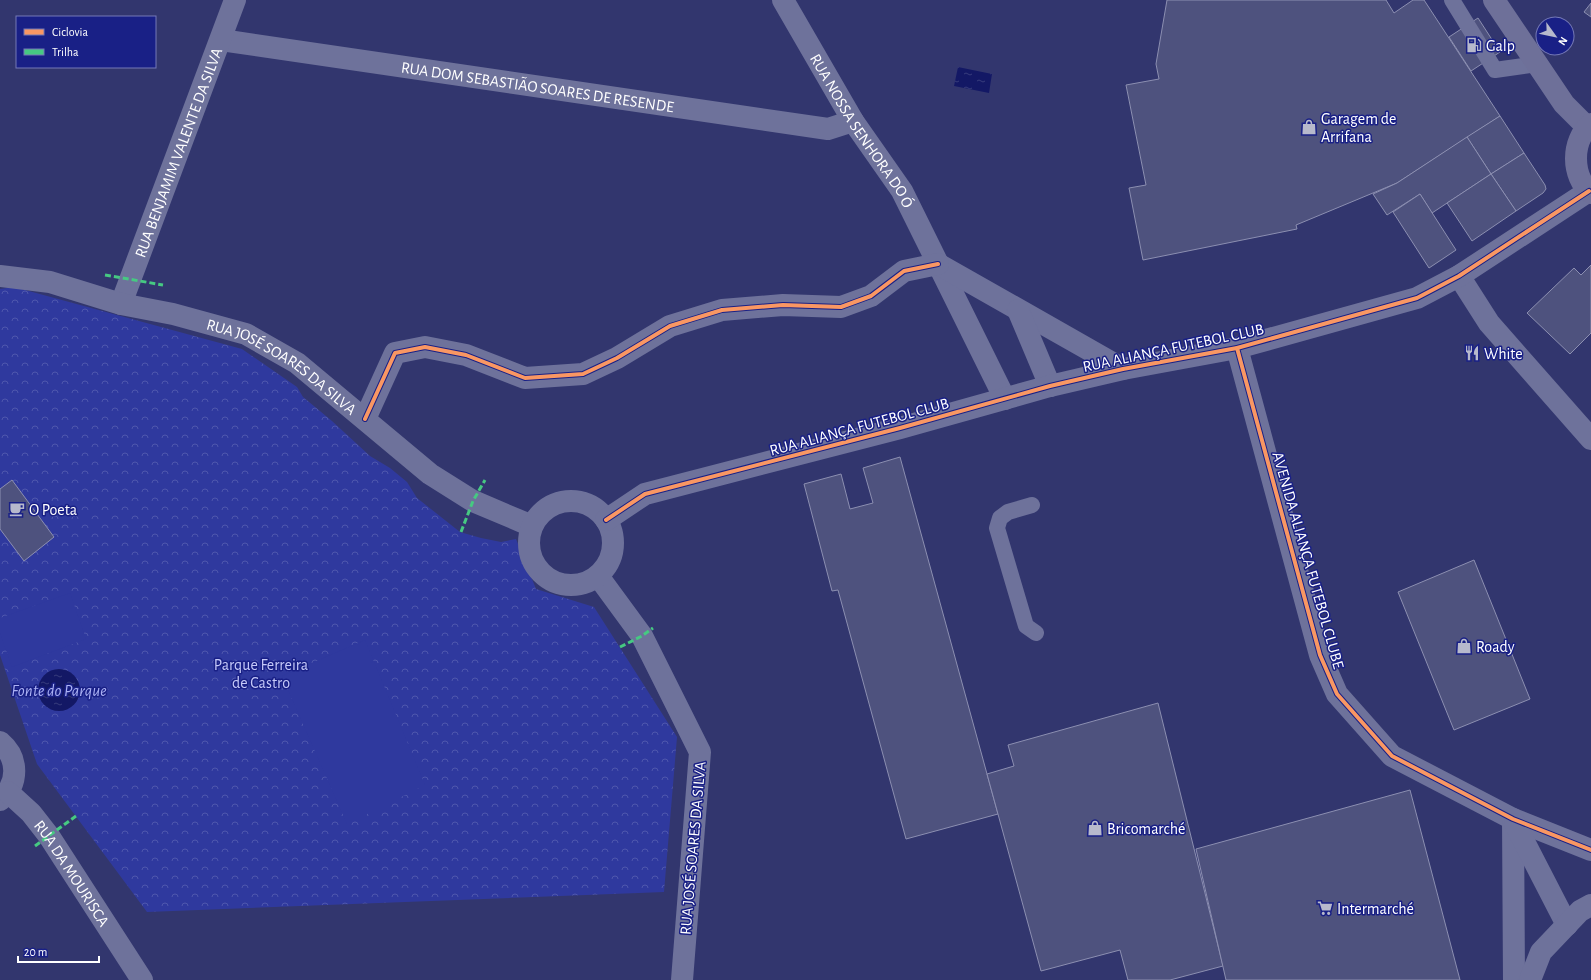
<svg xmlns="http://www.w3.org/2000/svg" width="1591" height="980" font-family="'Alegreya Sans',sans-serif">
	<style>
		.park { fill: url(#park-crowns) }
		.garden { fill: #2f399e }
		.water { fill: url(#water-ripples) }
		.building { fill: #4e527e; stroke: #8c8fb1 }
		.lines { fill: none; stroke-linecap: round; stroke-linejoin: round }
		.service { stroke: #6e729b; stroke-width: 16 }
		.minor { stroke: #6e729b; stroke-width: 22 }
		.tertiary { stroke: #6e729b; stroke-width: 22 }
		.primary { stroke: #6e7099; stroke-width: 22 }
		.quiet { stroke: #46c982; stroke-width: 3; stroke-dasharray: 6 3; stroke-linecap: butt }
		.cycleway-casing { stroke: #192086; stroke-width: 6 }
		.cycleway { stroke: #f99763; stroke-width: 4 }
		.labels { text-anchor: middle; stroke-width: 3; stroke-linejoin: round; paint-order: stroke }
		.poi-label { font-size: 16px; fill: #fff; stroke: #192086; text-anchor: start }
		.street-label { font-size: 16px; fill: #fff; stroke: #192086 }
		.park-label { font-size: 16px; fill: #c5c9f9; stroke: #192086 }
		.water-label { font-size: 17px; font-style: italic; fill: #abb1f4; stroke: #192086 }
	</style>
	<defs>
		<pattern id="park-crowns" width="20" height="18" patternUnits="userSpaceOnUse"><rect width="20" height="18" fill="#2f399e"/><path d="M2 6a3 3 0 1 1 6 0M12 15a3 3 0 1 1 6 0" fill="none" stroke="#4e57ad"/></pattern>
		<pattern id="water-ripples" width="26" height="14" patternUnits="userSpaceOnUse"><rect width="26" height="14" fill="#131865"/><path d="M2 4q2-2 4 0t4 0M15 11q2-2 4 0t4 0" fill="none" stroke="#363b7c"/></pattern>
	</defs>
	<rect width="100%" height="100%" fill="#32366e"/>
	<polygon class="park" points="14,287 242,349 297,387 303,397 332,421 370,456 390,468 407,482 417,498 460,532 481,538 501,542 516,539 536,589 594,607 677,737 664,892 147,912 37,764 0,655 0,289"/>
	<g class="garden">
		<polygon points="70,593 86,639 12,667 0,633 0,618"/>
		<polygon points="365,640 425,785 347,824 282,676"/>
	</g>
	<g class="water">
		<polygon points="958,67 992,74 989,93 954,86"/>
		<circle cx="59" cy="690" r="21"/>
	</g>
	<g class="building">
		<polygon points="1167,0 1386,0 1394,13 1413,0 1424,0 1500,116 1397,183 1296,225 1297,229 1143,260 1129,188 1146,185 1126,85 1159,79 1156,64"/>
		<polygon points="1591,3 1591,17 1584,12"/>
		<polygon points="1478,18 1500,52 1471,71 1449,37"/>
		<polygon points="1500,116 1524,153 1491,174 1467,137"/>
		<polygon points="1467,137 1491,174 1432,213 1420,194 1387,215 1373,194 1397,183"/>
		<polygon points="1524,153 1545,185 1546,189 1543,193 1516,211 1491,174"/>
		<polygon points="1491,174 1516,211 1472,241 1447,203"/>
		<polygon points="1420,194 1456,250 1429,268 1393,212"/>
		<polygon points="1591,265 1591,333 1570,354 1527,313 1574,268 1581,275"/>
		<polygon points="900,457 998,814 906,839 838,590 832,591 804,484 841,474 850,509 873,503 863,468"/>
		<polygon points="12,480 54,537 24,561 0,529 0,489"/>
		<polygon points="1474,560 1530,699 1454,730 1398,592"/>
		<polygon points="1158,703 1223,966 1170,980 1128,980 1120,950 1041,971 987,774 1014,766 1008,745"/>
		<polygon points="1410,790 1460,980 1226,980 1196,849"/>
	</g>
	<g class="lines">
		<g class="service">
			<polyline points="1452,0 1495,70 1537,64"/>
			<polyline points="1032,505 1008,512 1000,518 997,528 1026,626 1036,633"/>
		</g>
		<g class="minor">
			<path id="s1" d="M783,0L853,121L902,191L1005,399"/>
			<path id="s2" d="M221,40L828,129L853,121"/>
			<polyline points="938,264 1123,369"/>
			<polyline points="1459,276 1489,323 1591,439"/>
			<path id="s3" d="M121,304L235,0"/>
			<polyline points="1018,310 1050,386"/>
			<polyline points="1237,348 1320,655 1337,694 1392,756 1513,819 1591,850"/>
			<polyline points="365,419 395,353 425,347 466,355 525,378 583,374 617,358 670,326 722,310 783,305 841,307 871,296 904,271 938,264"/>
			<polyline points="598,576 642,636 700,752 682,980"/>
			<polyline points="1513,819 1514,980"/>
			<polyline points="1515,824 1567,925"/>
			<polyline points="1530,980 1541,952 1580,911 1591,905"/>
		</g>
		<g class="tertiary">
			<path id="s4" d="M0,276L50,282L121,304L173,314L246,334L297,363L430,474L473,501L532,526"/>
			<circle cx="571" cy="543" r="42"/>
			<polyline points="606,520 645,494 900,428 1050,386 1123,369 1237,348 1417,298 1459,276 1589,191"/>
			<path d="M0,742C19,758 19,784 0,800"/>
			<path id="s5" d="M8,792L31,813L49,836L142,980"/>
		</g>
		<g class="primary">
			<polyline points="1494,0 1564,104 1587,127"/>
			<path d="M1591,124C1571,141 1571,176 1591,193"/>
		</g>
		<g class="quiet">
			<polyline points="105,275 163,285"/>
			<polyline points="461,532 473,501 485,480"/>
			<polyline points="620,647 642,636 653,628"/>
			<polyline points="35,846 76,816"/>
		</g>
		<g class="cycleway-casing">
			<g id="cycleway">
				<polyline points="1237,348 1320,655 1337,694 1392,756 1513,819 1591,850"/>
				<polyline points="365,419 395,353 425,347 466,355 525,378 583,374 617,358 670,326 722,310 783,305 841,307 871,296 904,271 938,264"/>
				<polyline points="606,520 645,494 900,428 1050,386 1123,369 1237,348 1417,298 1459,276 1589,191"/>
			</g>
		</g>
		<use href="#cycleway" class="cycleway"/>
	</g>
	<defs>
		<g id="fuel-bare" transform="scale(1.2)"><path d="M-5.5-6h7V0h2V4h1.3V-2.5L3-4.5l.8-.8L6-3V5H2.5V1h-1V6h-7ZM-4.2-4.7v3.2H.2V-4.7Z" fill="#b7b9cc" stroke="#192086" stroke-width="2.5" paint-order="stroke"/></g>
		<g id="shop-bare" transform="scale(1.2)"><path d="M-5-2.5h2.3a2.7 3.5 0 0 1 5.4 0H5L5.5 6h-11ZM-1.5-2.5h3a1.5 2.3 0 0 0-3 0Z" fill="#b7b9cc" stroke="#192086" stroke-width="2.5" paint-order="stroke"/></g>
		<g id="restaurant-bare" transform="scale(1.2)"><path d="M-5-6h1v4h1v-4h1v4h1v-4h1v5L-1.5 .5V6h-2V.5L-5-1ZM5-6V6H3V1.5H1.5Q1.5-4 5-6Z" fill="#b7b9cc" stroke="#192086" stroke-width="2.5" paint-order="stroke"/></g>
		<g id="cafe-bare" transform="scale(1.2)"><path d="M-5.5-4.5H6V0H3Q3 3.5 0 3.5H-2.5Q-5.5 3.5-5.5 0ZM3-3.2v2h1.7v-2ZM-6 4.5H4V6H-6Z" fill="#b7b9cc" stroke="#192086" stroke-width="2.5" paint-order="stroke"/></g>
		<g id="supermarket-bare" transform="scale(1.2)"><path d="M-6-5.5h2.5l.6 2H6L4.5 2H-2.5L-4.4-4H-6ZM-1.5 3.2a1.3 1.3 0 1 0 .1 0ZM3 3.2a1.3 1.3 0 1 0 .1 0Z" fill="#b7b9cc" stroke="#192086" stroke-width="2.5" paint-order="stroke"/></g>
	</defs>
	<g fill-rule="evenodd">
		<use href="#fuel-bare" x="1474" y="45"/>
		<use href="#shop-bare" x="1309" y="127"/>
		<use href="#restaurant-bare" x="1472" y="353"/>
		<use href="#cafe-bare" x="17" y="509"/>
		<use href="#shop-bare" x="1464" y="646"/>
		<use href="#shop-bare" x="1095" y="828"/>
		<use href="#supermarket-bare" x="1325" y="908"/>
	</g>
	<g class="labels">
		<g class="poi-label">
			<text x="1486" y="51">Galp</text>
			<text x="1321" y="124">Garagem de<tspan x="1321" dy="18">Arrifana</tspan></text>
			<text x="1484" y="359">White</text>
			<text x="29" y="515">O Poeta</text>
			<text x="1476" y="652">Roady</text>
			<text x="1107" y="834">Bricomarché</text>
			<text x="1337" y="914">Intermarché</text>
		</g>
		<g class="street-label">
			<text dy="6" stroke="none"><textPath href="#s2" startOffset="320">RUA DOM SEBASTIÃO SOARES DE RESENDE</textPath></text>
			<text dy="6" stroke="none"><textPath href="#s1" startOffset="153">RUA NOSSA SENHORA DO Ó</textPath></text>
			<text dy="6" stroke="none"><textPath href="#s3" startOffset="162">RUA BENJAMIM VALENTE DA SILVA</textPath></text>
			<text transform="translate(1173 347) rotate(-12)" y="6">RUA ALIANÇA FUTEBOL CLUB</text>
			<text dy="6" stroke="none"><textPath href="#s4" startOffset="300">RUA JOSÉ SOARES DA SILVA</textPath></text>
			<text transform="translate(859 426) rotate(-15)" y="6">RUA ALIANÇA FUTEBOL CLUB</text>
			<text transform="translate(1309 560) rotate(74)" y="6">AVENIDA ALIANÇA FUTEBOL CLUBE</text>
			<text transform="translate(692 848) rotate(-85)" y="6">RUA JOSÉ SOARES DA SILVA</text>
			<text dy="6" stroke="none"><textPath href="#s5" startOffset="104">RUA DA MOURISCA</textPath></text>
		</g>
		<g class="park-label">
			<text x="261" y="670">Parque Ferreira<tspan x="261" dy="18">de Castro</tspan></text>
		</g>
		<g class="water-label">
			<text x="59" y="696">Fonte do Parque</text>
		</g>
	</g>
	<rect x="16" y="16" width="140" height="52" fill="#192086" stroke="#7579b6"/>
	<rect x="24" y="29" width="20" height="6" fill="#f99763" stroke="#7579b6"/>
	<text x="52" y="36" font-size="12" fill="#ffffff">Ciclovia</text>
	<rect x="24" y="49" width="20" height="6" fill="#46c982" stroke="#7579b6"/>
	<text x="52" y="56" font-size="12" fill="#ffffff">Trilha</text>
	<g transform="translate(1555 36) rotate(123)"><circle r="19" fill="#192086" stroke="#7579b6"/>
	<path d="M0-3L7 15L0 10L-7 15Z" fill="#b7b9cc"/>
	<text y="-6" font-size="11" font-weight="bold" text-anchor="middle" fill="#ffffff">N</text>
	</g>
	<path d="M18 956v6h81v-6" fill="none" stroke="#ffffff" stroke-width="2"/>
	<text x="24" y="956" font-size="12" fill="#ffffff" stroke="#192086" stroke-width="3" paint-order="stroke">20 m</text>
</svg>
